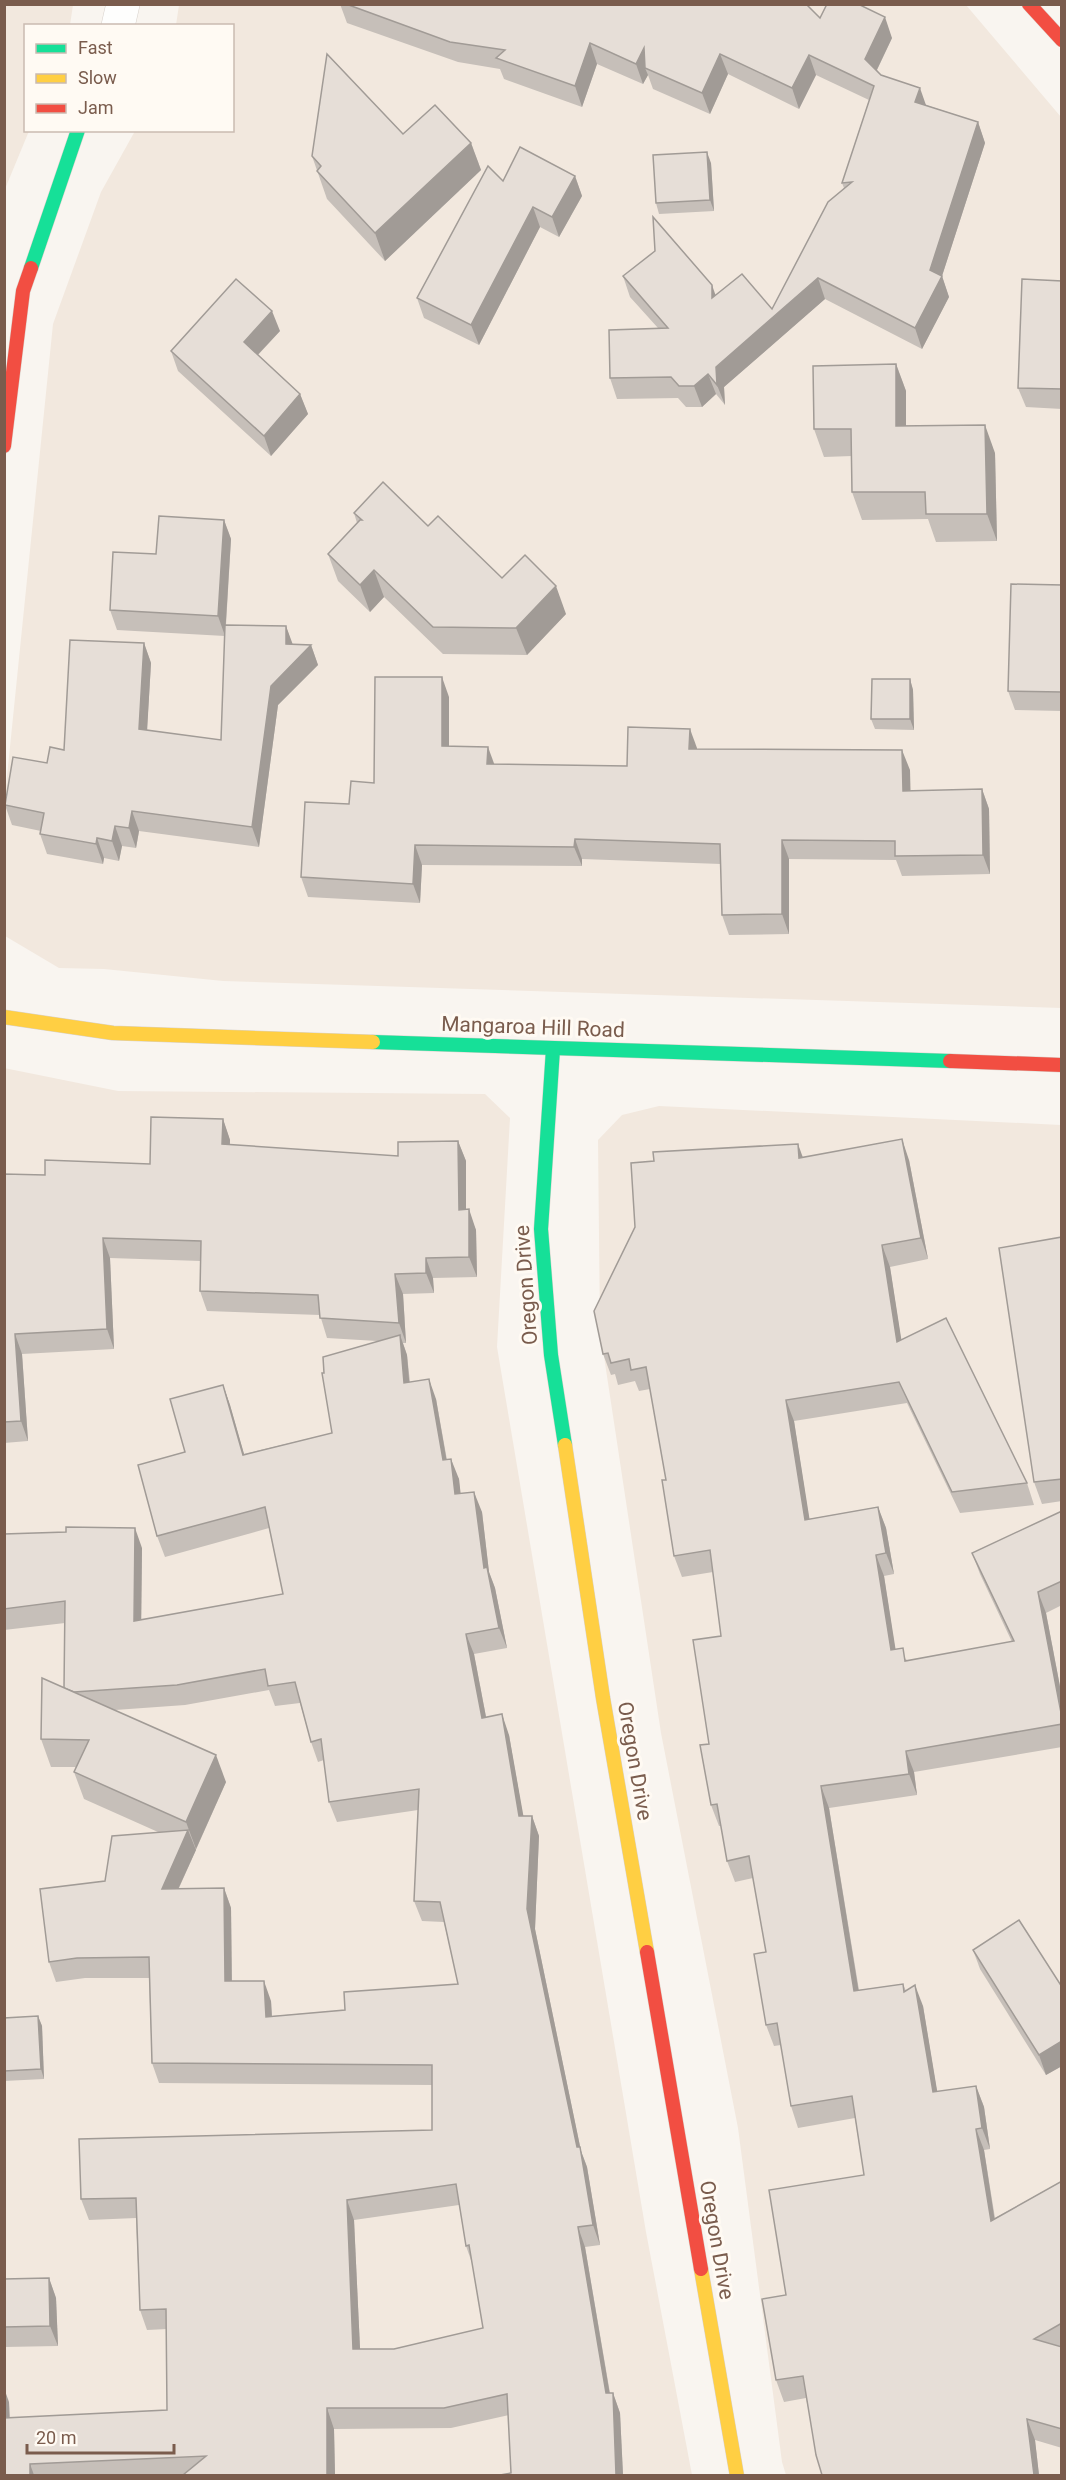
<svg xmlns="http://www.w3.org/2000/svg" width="1066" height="2480" font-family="Roboto,sans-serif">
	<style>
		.residential { fill: #f2e8de }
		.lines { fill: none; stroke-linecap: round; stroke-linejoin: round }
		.street-casing { stroke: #d7d1cb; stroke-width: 34 }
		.fast-casing { stroke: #d9d2cb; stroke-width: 15 }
		.slow-casing { stroke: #d9d2cb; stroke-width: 15 }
		.jam-casing { stroke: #d9d2cb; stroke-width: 15 }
		.street { stroke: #fefefd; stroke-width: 33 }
		.fast { stroke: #16e098; stroke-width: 14 }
		.slow { stroke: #ffcf43; stroke-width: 14 }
		.jam { stroke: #f24e42; stroke-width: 14 }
		.wall { fill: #c6bfb9; fill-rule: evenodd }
		.shaded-wall { fill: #a19b96 }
		.building { fill: #e6ded7; stroke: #a19b96; stroke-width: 1.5; fill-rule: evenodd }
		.labels { text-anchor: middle; stroke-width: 6; stroke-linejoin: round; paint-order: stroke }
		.street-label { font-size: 21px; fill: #7a5c4d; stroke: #fffaf3 }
	</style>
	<rect width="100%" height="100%" fill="#f9f5f0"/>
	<g class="residential">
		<polygon points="5,4 73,5 70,25 26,26 26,130 29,131 5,189"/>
		<polygon points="179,5 966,5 1061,117 1061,1008 223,981 104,969 59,968 5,936 5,796 53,324 101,192 135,131 232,130 232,26 176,25"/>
		<polygon points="4,1068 118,1091 485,1094 510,1118 497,1347 646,2232 692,2475 5,2475"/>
		<polygon points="659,1106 1061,1125 1061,2475 786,2475 782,2462 738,2128 661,1733 600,1330 598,1140 622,1115"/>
	</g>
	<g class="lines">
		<g class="street-casing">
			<polyline id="street" points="118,26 123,4"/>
		</g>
		<g class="fast-casing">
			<g id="fast">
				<polyline points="31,268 78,130"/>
				<polyline points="373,1042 950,1061"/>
				<polyline points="553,1049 541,1229 551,1355 565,1445"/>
			</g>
		</g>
		<g class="slow-casing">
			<g id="slow">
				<polyline points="4,1017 113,1033 373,1042"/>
				<polyline points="565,1445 603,1698 647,1952"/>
				<polyline points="701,2269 737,2476"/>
			</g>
		</g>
		<g class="jam-casing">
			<g id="jam">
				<polyline points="1029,4 1062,40"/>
				<polyline points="4,446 23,291 31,268"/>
				<polyline points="950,1061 1062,1065"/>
				<polyline points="647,1952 701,2269"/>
			</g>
		</g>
		<use href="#street" class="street"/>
		<use href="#fast" class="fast"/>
		<use href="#slow" class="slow"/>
		<use href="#jam" class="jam"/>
	</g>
	<g class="wall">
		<polygon points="340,4 806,4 820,18 892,38 877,70 881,75 926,105 978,122 985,143 942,276 949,297 922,349 825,299 724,387 725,405 716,394 702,407 686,407 678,398 617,399 610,378 658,328 630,297 623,276 716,296 772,309 844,188 842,183 869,100 816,75 799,109 728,74 710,114 653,89 648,75 643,84 597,64 582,107 504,79 500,69 458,62 347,23"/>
		<polygon points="403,134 471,143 481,170 385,261 327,199 312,156"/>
		<polygon points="711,163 714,211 659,214 656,203"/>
		<polygon points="575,176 582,196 559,237 540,227 479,345 424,318 417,298 503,181"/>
		<polygon points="1062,281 1062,409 1026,407 1018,388"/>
		<polygon points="280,331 258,355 300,394 308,414 271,456 178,371 171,351"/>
		<polygon points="896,364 906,391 906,426 995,453 997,541 936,542 928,519 862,520 852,492 852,456 824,457 814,429"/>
		<polygon points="354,513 428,526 502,578 566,614 527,655 443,654 384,597 370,612 338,581 328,554 357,523"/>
		<polygon points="224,520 231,539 226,625 286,626 292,644 311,645 318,665 278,705 259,847 139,831 136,848 122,846 119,861 104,858 103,864 47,854 40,834 41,831 12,825 5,805 47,763 64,750 144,643 151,663 147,730 221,740 225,636 117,630 110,610 156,554"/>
		<polygon points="1062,585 1062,711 1015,710 1008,691"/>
		<polygon points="910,679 913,690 914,730 875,729 871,719"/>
		<polygon points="449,697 449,746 494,764 627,766 697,748 697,749 910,770 910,791 982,789 989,809 990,874 902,876 896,860 789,859 789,934 729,935 722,915 721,864 582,859 582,866 422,865 420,903 308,897 301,877 349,804 374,783"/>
		<path d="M223,1119L230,1140V1145L398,1156L458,1141L466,1161V1210L476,1230L477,1277L433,1278L434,1293L403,1294L406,1343H403L407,1355L410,1382L436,1399L447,1460L459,1479L460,1493L482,1512L489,1572L495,1588L507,1648L474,1654L486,1717L509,1735L523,1816H532L539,1836L535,1929L581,2151L587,2167L600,2245L585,2247L610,2393H613L620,2413L623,2475H500L511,2473L509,2415L451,2428L334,2429L335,2475H4L9,2402L10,2418L167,2410V2329L147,2330L140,2310L136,2218L89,2220L81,2199L432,2130V2085L159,2083L152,2063L149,1978H85L56,1982L49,1962L105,1881L158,1832L84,1799L74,1772L76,1767H51L41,1739L64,1688L65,1623L4,1630V1534L142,1548L141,1620L283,1594L269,1528L165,1557L157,1536L185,1452L223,1385L230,1405L244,1454L332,1433L324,1373L377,1341L327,1338L320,1315L207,1311L200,1291L201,1261L110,1258L114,1349L22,1354L28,1441L4,1443V1174L45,1175L150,1164ZM269,1690L275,1706L300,1703L311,1742L318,1762L324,1760L329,1802L337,1822L418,1810L414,1901L422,1921L444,1922L458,1984L345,2010L272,2016L271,2001L232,1981L231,1908L224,1888H179L226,1782L115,1710L185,1705ZM459,2205L466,2246L472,2263L483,2328L394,2349H360L354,2220Z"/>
		<polygon points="803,1157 909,1160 928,1259 890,1267 901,1340 1027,1483 1034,1505 960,1513 907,1403 794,1421 809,1519 878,1507 886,1528 894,1574 884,1576 895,1649 908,1661 1012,1642 980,1574 972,1553 1062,1511 1062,1605 1046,1613 1062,1697 1062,1747 914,1772 917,1795 829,1808 859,1990 903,1984 906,1991 923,2006 937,2092 976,2086 984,2107 990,2149 984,2150 995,2218 1062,2181 1062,2448 1035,2440 1039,2475 822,2475 806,2398 784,2402 776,2380 786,2295 864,2175 855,2118 798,2128 791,2106 781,2045 774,2046 766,2025 766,1952 753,1878 735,1882 727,1861 721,1826 719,1826 711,1805 709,1744 721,1636 713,1572 682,1577 674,1556 666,1480 650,1389 639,1391 635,1381 618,1385 615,1374 611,1375 603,1354"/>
		<polygon points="1062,1237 1062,1501 1042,1504 1034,1482"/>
		<polygon points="973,1950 1062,1987 1062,2066 1046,2075 980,1969"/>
		<polygon points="38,2016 42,2026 44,2079 4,2081 4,2018"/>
		<polygon points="49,2278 56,2298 58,2346 4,2347 4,2279"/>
	</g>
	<g class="shaded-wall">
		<polygon points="885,17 892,38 872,80 865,59"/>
		<polygon points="590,43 597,64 582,107 575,86"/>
		<polygon points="644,48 645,68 648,75 643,84 636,64"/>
		<polygon points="720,54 728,74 710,114 702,93"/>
		<polygon points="809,55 816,75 799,109 792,88"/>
		<polygon points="920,88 927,108 915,102"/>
		<polygon points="978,122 985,143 942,276 949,297 922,349 915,328 930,270"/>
		<polygon points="471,143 481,170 385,261 375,233"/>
		<polygon points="707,152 711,163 714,211 710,200"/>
		<polygon points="575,176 582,196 559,237 552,217"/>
		<polygon points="533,207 540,227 479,345 471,325"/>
		<polygon points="818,278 825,299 724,387 725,405 717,385 716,367"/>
		<polygon points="712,285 719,305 712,298"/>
		<polygon points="272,311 280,331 251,362 244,342"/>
		<polygon points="896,364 906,391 906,454 896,426"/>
		<polygon points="708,374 716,394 702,407 694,386"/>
		<polygon points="300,394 308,414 271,456 264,436"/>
		<polygon points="985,425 995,453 997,541 987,514"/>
		<polygon points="224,520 231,539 225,636 218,616"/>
		<polygon points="374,570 384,597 370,612 360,585"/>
		<polygon points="556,586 566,614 527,655 516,628"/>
		<polygon points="286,626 293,645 311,645 318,665 278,705 259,847 252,827 271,686 286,644"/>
		<polygon points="144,643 151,663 146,749 139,729"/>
		<polygon points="442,677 449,697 449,766 442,746"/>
		<polygon points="910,679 913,690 914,730 910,719"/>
		<polygon points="690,729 697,748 696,768 689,749"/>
		<polygon points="488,747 495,766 487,764"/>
		<polygon points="902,750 910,770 911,810 903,791"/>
		<polygon points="982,789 989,809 990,874 983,855"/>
		<polygon points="132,811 139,831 136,848 129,828"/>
		<polygon points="115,826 122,846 119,861 112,841"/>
		<polygon points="97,838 104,858 103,864 96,844"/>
		<polygon points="575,839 582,859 582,866 574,847"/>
		<polygon points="782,840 789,859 789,934 782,914"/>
		<polygon points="415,845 422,865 420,903 413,884"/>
		<polygon points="223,1119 230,1140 229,1164 222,1144"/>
		<polygon points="902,1139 909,1160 928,1259 921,1238"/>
		<polygon points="458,1141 466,1161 466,1230 459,1210"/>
		<polygon points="798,1144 806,1166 799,1158"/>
		<polygon points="469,1209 476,1230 477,1277 469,1257"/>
		<polygon points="103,1238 110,1258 114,1349 107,1329"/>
		<polygon points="882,1245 890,1267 905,1363 897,1342"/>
		<polygon points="426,1258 433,1278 434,1293 426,1273"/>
		<polygon points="395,1274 403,1294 406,1343 399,1323"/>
		<polygon points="15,1334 22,1354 28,1441 21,1421"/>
		<polygon points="400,1335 407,1355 411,1403 404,1383"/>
		<polygon points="429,1379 436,1399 450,1480 443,1460"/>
		<polygon points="223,1385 230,1405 250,1475 243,1455"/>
		<polygon points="786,1400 794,1421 813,1541 805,1520"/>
		<polygon points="451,1459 459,1479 463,1514 455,1494"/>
		<polygon points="474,1492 482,1512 489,1572 495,1588 507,1648 499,1628 484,1568"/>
		<polygon points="878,1507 886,1528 894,1574 886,1553"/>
		<polygon points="135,1528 142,1548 141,1641 134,1621"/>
		<polygon points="876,1555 884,1576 899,1671 891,1650"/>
		<polygon points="1038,1592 1046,1613 1062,1697 1062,1718"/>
		<polygon points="466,1634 474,1654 490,1738 482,1718"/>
		<polygon points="502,1714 509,1735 527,1836 519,1816"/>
		<polygon points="906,1751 914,1772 917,1795 909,1774"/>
		<polygon points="216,1755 226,1782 196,1849 186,1822"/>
		<polygon points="821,1786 829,1808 862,2012 854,1991"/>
		<polygon points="532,1816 539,1836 535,1929 581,2151 587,2167 600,2245 593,2225 527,1909"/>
		<polygon points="188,1830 196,1850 169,1909 162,1889"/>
		<polygon points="224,1888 231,1908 232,2001 225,1981"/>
		<polygon points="264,1981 271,2001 273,2037 266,2017"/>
		<polygon points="915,1985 923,2006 941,2114 933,2092"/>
		<polygon points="38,2016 42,2026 44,2079 41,2069"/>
		<polygon points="1062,2041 1062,2066 1046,2075 1039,2055"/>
		<polygon points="976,2086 984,2107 990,2149 982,2128"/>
		<polygon points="976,2129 984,2150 998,2242 991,2221"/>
		<polygon points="347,2200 354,2220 361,2369 353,2349"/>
		<polygon points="578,2227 585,2247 613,2413 606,2393"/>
		<polygon points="49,2278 56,2298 58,2346 50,2326"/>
		<polygon points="4,2388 9,2402 10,2439 4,2423"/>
		<polygon points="613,2393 620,2413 623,2475 616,2475"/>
		<polygon points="327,2408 334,2429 335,2475 327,2475"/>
		<polygon points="1027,2419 1035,2440 1039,2475 1034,2475"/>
		<polygon points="30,2464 34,2475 30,2475"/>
	</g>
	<g class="building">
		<polygon points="346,4 806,4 820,18 827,4 858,4 885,17 865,59 881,75 920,88 915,102 978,122 930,270 942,276 915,328 818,278 716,367 717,385 708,374 694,386 679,386 671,377 610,378 609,330 668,328 623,276 655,251 653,217 712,285 712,298 742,274 772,309 828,202 852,182 842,183 874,86 809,55 792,88 720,54 702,93 645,68 644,48 636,64 590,43 575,86 496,58 505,50 450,42"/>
		<polygon points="327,54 403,134 435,105 471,143 375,233 317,171 321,166 312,156"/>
		<polygon points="520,147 575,176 552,217 533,207 471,325 417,298 488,166 503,181"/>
		<polygon points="707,152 710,200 656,203 653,155"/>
		<polygon points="236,279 272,311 244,342 300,394 264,436 171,351"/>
		<polygon points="1022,279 1062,281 1062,389 1018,388"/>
		<polygon points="896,364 896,426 985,425 987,514 926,514 925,492 852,492 851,429 814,429 813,366"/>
		<polygon points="383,482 428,526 438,516 502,578 525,555 556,586 516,628 433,627 374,570 360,585 328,554 360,520 362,520 354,513"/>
		<polygon points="159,516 224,520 218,616 110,610 113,552 156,554"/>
		<polygon points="1011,584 1062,585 1062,692 1008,691"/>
		<polygon points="225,625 286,626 286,644 311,645 271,686 252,827 132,811 129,828 115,826 112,841 97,838 96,844 40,834 44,813 5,805 13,757 47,763 50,747 64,750 70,640 144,643 139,729 221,740"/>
		<polygon points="375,677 442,677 442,746 488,747 487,764 627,766 628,727 690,729 689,749 902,750 903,791 982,789 983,855 895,856 895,841 782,840 782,914 722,915 720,844 575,839 574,847 415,845 413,884 301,877 305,802 349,804 351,781 374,783"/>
		<polygon points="872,679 910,679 910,719 871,719"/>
		<polygon points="151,1117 223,1119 222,1144 398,1156 398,1142 458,1141 459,1210 469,1209 469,1257 426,1258 426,1273 395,1274 399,1323 320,1318 318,1295 200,1291 201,1241 103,1238 107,1329 15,1334 21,1421 4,1422 4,1174 45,1175 45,1160 150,1164"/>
		<polygon points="902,1139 921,1238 882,1245 897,1342 946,1318 1027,1483 952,1492 899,1382 786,1400 805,1520 878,1507 886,1553 876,1555 891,1650 903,1648 905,1661 1014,1641 972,1553 1062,1511 1062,1581 1038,1592 1062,1718 1062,1724 906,1751 909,1774 821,1786 854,1991 903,1984 904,1992 915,1985 933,2092 976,2086 982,2128 976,2129 991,2221 1062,2181 1062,2323 1034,2339 1062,2347 1062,2429 1027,2419 1034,2475 822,2475 816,2455 803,2376 776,2380 762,2299 786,2295 769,2190 864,2175 852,2096 791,2106 777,2023 766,2025 754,1954 766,1952 749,1856 727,1861 717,1804 711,1805 700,1745 709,1744 693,1640 721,1636 710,1550 674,1556 662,1480 666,1480 646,1367 631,1370 629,1359 611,1363 608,1353 603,1354 594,1311 635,1227 631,1163 654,1161 653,1152 798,1144 799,1158"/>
		<polygon points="1062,1237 1062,1479 1034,1482 999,1248"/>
		<path d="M400,1335L404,1383L429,1379L443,1460L451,1459L455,1494L474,1492L484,1568L487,1567L499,1628L466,1634L482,1718L502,1714L519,1816H532L527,1909L577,2147H580L593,2225L578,2227L606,2393H613L616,2475H500L511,2473L507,2394L444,2408H327V2475H183L206,2456L30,2464V2475H4V2418L167,2410L166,2309L140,2310L136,2198L81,2199L79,2139L432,2130V2065L152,2063L149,1957L77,1958L49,1962L40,1889L105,1881L112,1836L188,1830L162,1889L224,1888L225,1981H264L266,2017L345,2010L344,1992L458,1984L440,1902L414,1901L419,1789L329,1802L321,1739L311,1742L295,1682L268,1686L265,1669L177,1685L74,1692L64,1688L65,1601L4,1609V1534L66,1532V1527L135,1528L134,1621L283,1594L265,1507L157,1536L138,1465L185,1452L170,1399L223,1385L243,1455L332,1433L322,1373H324L323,1357ZM456,2184L466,2246L469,2245L483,2328L394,2349H353L347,2200Z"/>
		<polygon points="42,1678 216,1755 186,1822 74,1772 89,1740 41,1739"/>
		<polygon points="1019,1920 1062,1987 1062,2041 1039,2055 973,1950"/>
		<polygon points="38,2016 41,2069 4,2071 4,2018"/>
		<polygon points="49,2278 50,2326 4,2327 4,2279"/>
	</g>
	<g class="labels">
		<g class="street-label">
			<text transform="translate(533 1027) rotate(2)" y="7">Mangaroa Hill Road</text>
			<text transform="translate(526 1285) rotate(-94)" y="7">Oregon Drive</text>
			<text transform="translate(635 1761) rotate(80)" y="7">Oregon Drive</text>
			<text transform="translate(717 2240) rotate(80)" y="7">Oregon Drive</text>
		</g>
	</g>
	<rect width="1066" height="2480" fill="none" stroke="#7a5c4d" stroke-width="12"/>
	<rect x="24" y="24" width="210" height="108" fill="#fffaf3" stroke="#cabbb1" stroke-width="1.5"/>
	<rect x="36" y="44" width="30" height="9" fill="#16e098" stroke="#cabbb1" stroke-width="1.5"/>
	<text x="78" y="54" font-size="18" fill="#7a5c4d">Fast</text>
	<rect x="36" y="74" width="30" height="9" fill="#ffcf43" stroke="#cabbb1" stroke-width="1.5"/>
	<text x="78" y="84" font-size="18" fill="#7a5c4d">Slow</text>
	<rect x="36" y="104" width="30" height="9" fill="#f24e42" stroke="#cabbb1" stroke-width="1.5"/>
	<text x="78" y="114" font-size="18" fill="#7a5c4d">Jam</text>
	<path d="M27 2444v9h147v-9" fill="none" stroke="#7a5c4d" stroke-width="3"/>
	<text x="36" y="2444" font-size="18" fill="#7a5c4d" stroke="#fffaf3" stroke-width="4.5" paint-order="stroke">20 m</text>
</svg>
